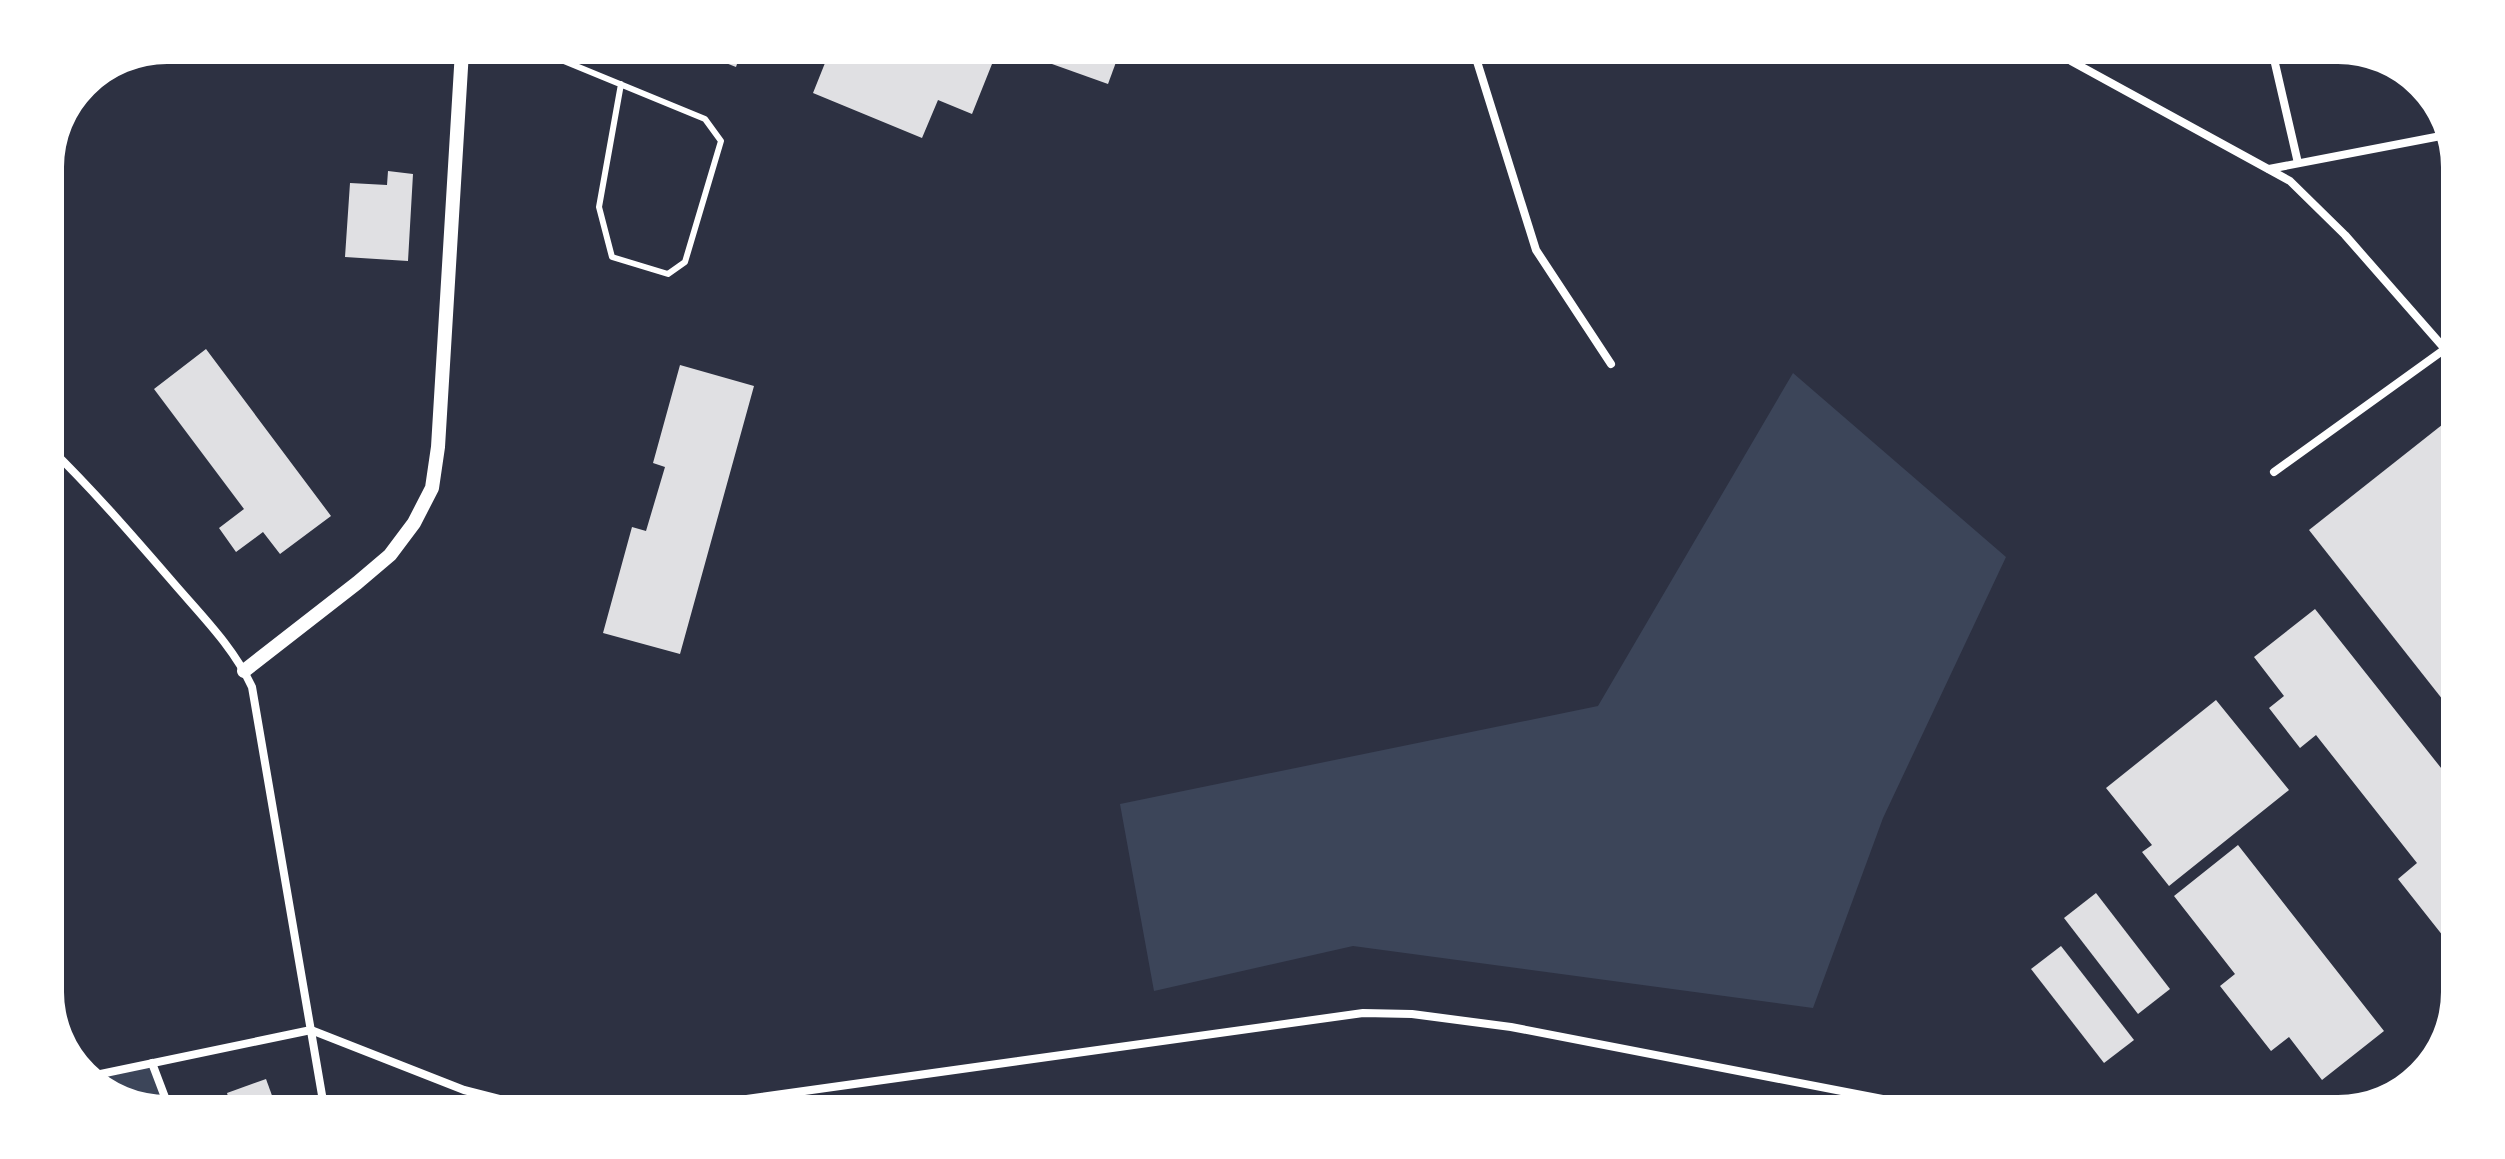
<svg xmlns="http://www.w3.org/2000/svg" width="2505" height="1159" font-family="Karla,sans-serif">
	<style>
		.green { fill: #3c4559 }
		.building { fill: #e0e0e3 }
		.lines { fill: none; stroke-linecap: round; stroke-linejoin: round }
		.service { stroke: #fff; stroke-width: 6 }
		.minor { stroke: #fff; stroke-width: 8 }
		.tertiary { stroke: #fff; stroke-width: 14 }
	</style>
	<rect width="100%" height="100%" fill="#2d3142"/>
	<g class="green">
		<polygon points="1793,373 2006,557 1883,818 1813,1008 1353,946 1154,991 1120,804 1598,706"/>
		<polygon points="150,1067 162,1100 122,1100 95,1079"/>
	</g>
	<g class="building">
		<polygon points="698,52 741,52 736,67"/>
		<polygon points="829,53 966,53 992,64 972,114 938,100 922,138 813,93"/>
		<polygon points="1024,54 1119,54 1108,84"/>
		<polygon points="388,171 413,174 408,261 345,257 350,183 387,185"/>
		<polygon points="206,349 331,516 280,554 263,532 236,552 219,528 244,509 154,389"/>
		<polygon points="680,365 754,386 680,654 603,633 632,527 646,531 665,467 653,463"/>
		<polygon points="2452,417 2449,695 2443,700 2309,530"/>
		<polygon points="2315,609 2449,778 2447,941 2398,879 2417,863 2316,735 2300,748 2269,708 2284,696 2254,657"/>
		<polygon points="2216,700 2289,790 2169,886 2142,852 2152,845 2106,788"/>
		<polygon points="2238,845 2384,1031 2322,1080 2289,1037 2271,1051 2220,986 2235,974 2174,896"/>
		<polygon points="2096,893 2170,989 2138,1014 2064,918"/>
		<polygon points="2061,946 2134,1040 2104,1063 2031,969"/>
		<polygon points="266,1079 274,1101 229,1100 227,1093"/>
	</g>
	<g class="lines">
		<polyline class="service" points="542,52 705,119 721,141 685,262 668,274 612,257 599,207 621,84"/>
		<g class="minor">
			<polyline points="1475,55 1536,250 1611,364"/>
			<polyline points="2274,59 2298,163"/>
			<polyline points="2071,61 2290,181 2345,235 2445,349"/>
			<polyline points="2269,169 2446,135"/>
			<path d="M50,448C93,490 132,535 171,580C200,614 233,646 252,687L323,1101"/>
			<polyline points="2274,472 2445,349 2453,345"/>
			<polyline points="311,1030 464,1090 512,1102"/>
			<polyline points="152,1063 166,1100"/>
			<polyline points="91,1076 311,1030"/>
			<polyline points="725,1102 1363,1013 1412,1014 1511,1027 1924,1107"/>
		</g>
		<polyline class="tertiary" points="244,671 357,583 390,555 414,523 432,488 438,447 462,51"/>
	</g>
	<path d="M0 0H2505V1159H0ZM167 64H2338A103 103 0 0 1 2441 167V992A103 103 0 0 1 2338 1095H167A103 103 0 0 1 64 992V167A103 103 0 0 1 167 64Z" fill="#fff" fill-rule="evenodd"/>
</svg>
